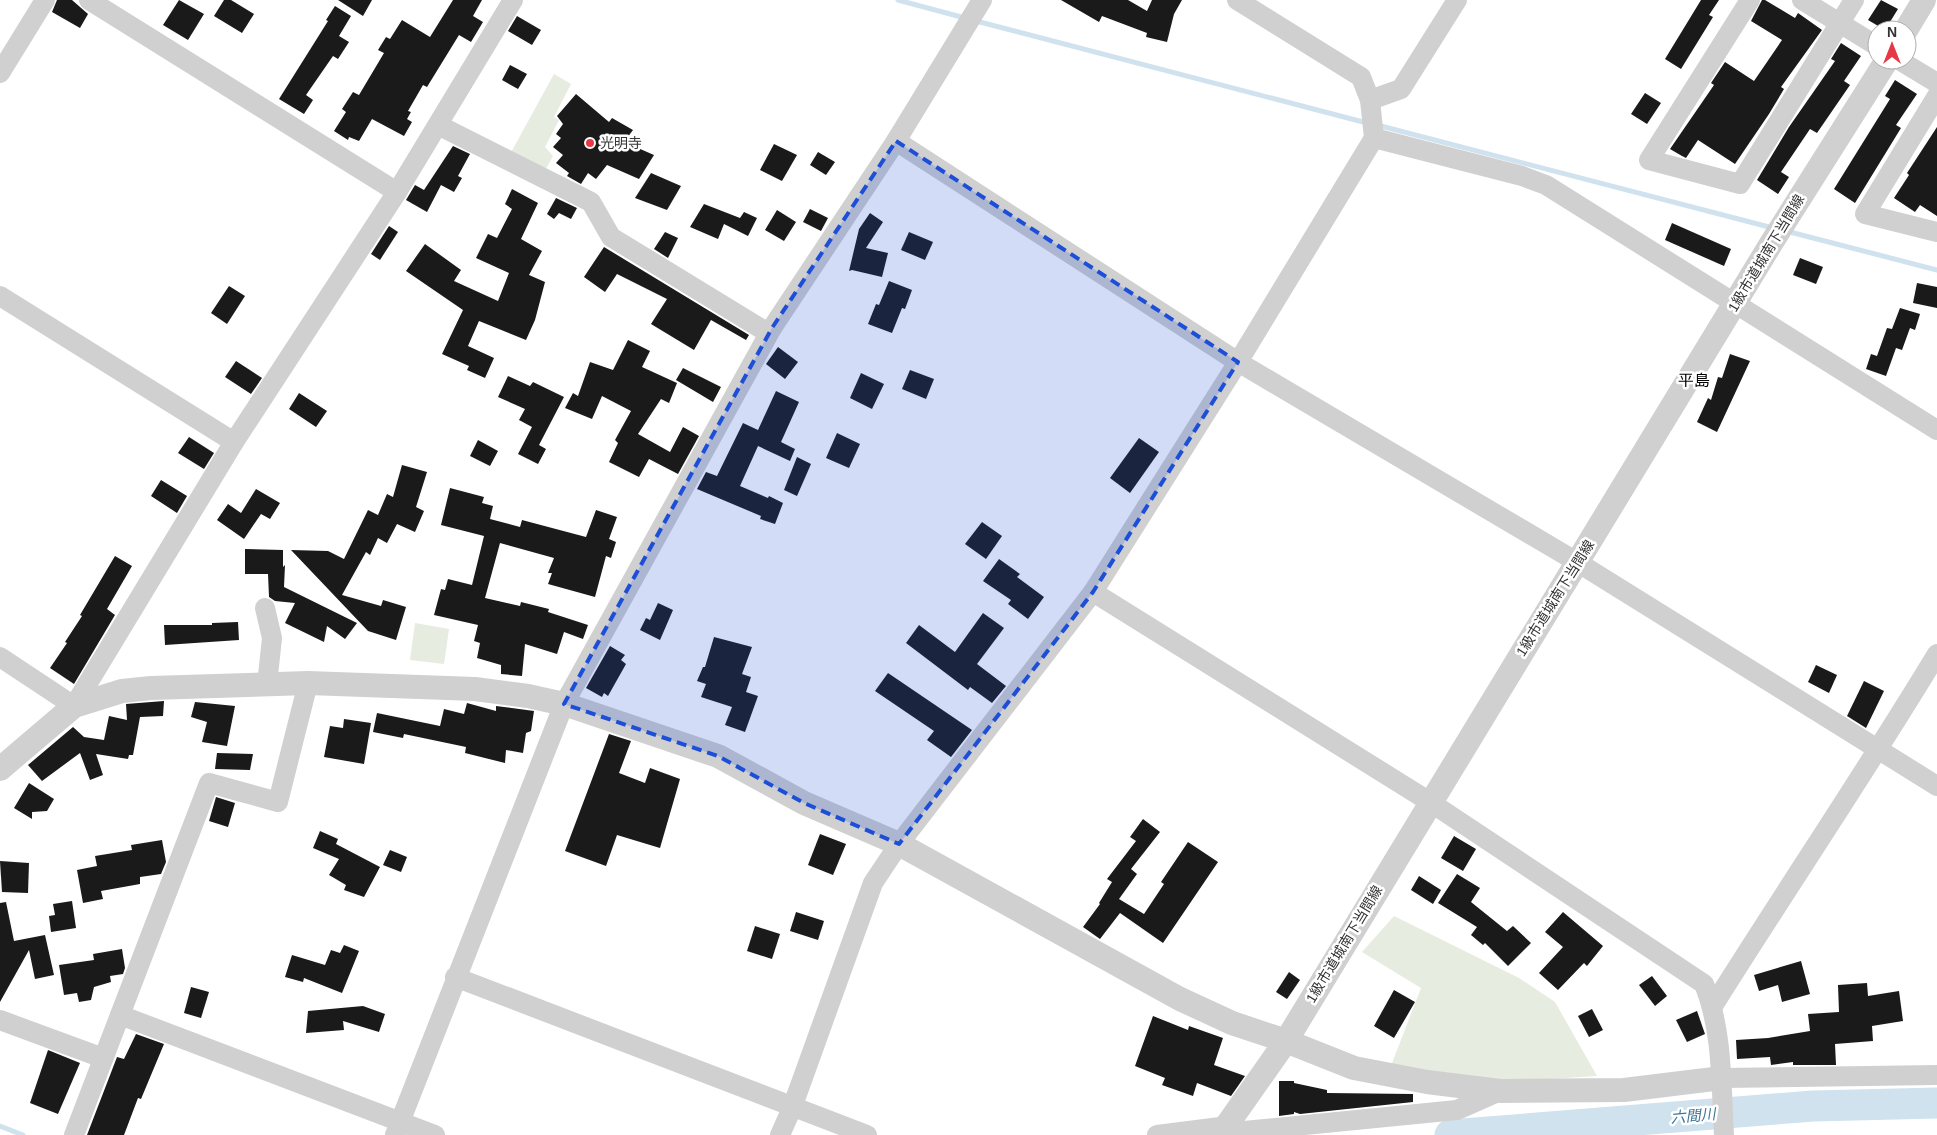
<svg xmlns="http://www.w3.org/2000/svg" width="1937" height="1135" font-family="Helvetica,'Noto Sans JP',sans-serif">
	<style>
		.green { fill: #e6ecdf }
		.lines { fill: none; stroke-linecap: round; stroke-linejoin: round }
		.stream { stroke: #cfe2ee; stroke-width: 5 }
		.river { stroke: #cfe2ee; stroke-width: 31 }
		.building { fill: #1a1a1a }
		.minor { stroke: #d0d0d0; stroke-width: 20 }
		.tertiary { stroke: #d0d0d0; stroke-width: 24 }
		.marked { fill: #1d4ed8; fill-opacity: 0.2; stroke: #1d4ed8; stroke-width: 4; stroke-dasharray: 10 6; stroke-linejoin: round }
		.poi-dot { fill: #e63946; stroke: #fff; stroke-width: 2 }
		.labels { text-anchor: middle; stroke-width: 5; stroke-linejoin: round; paint-order: stroke }
		.poi-label { font-size: 14px; fill: #333; stroke: #fff; text-anchor: start }
		.street-label { font-size: 14px; fill: #333; stroke: #fff }
		.water-label { font-size: 15px; font-style: italic; fill: #3f7597; stroke: #fff }
		.quarter-label { font-size: 16px; fill: #000; stroke: #fff }
	</style>
	<rect width="100%" height="100%" fill="#fff"/>
	<g class="green">
		<polygon points="554,74 571,84 554,117 559,120 545,147 553,156 542,176 508,158"/>
		<polygon points="415,623 449,629 444,664 410,660"/>
		<polygon points="1394,916 1519,978 1555,1002 1597,1076 1518,1081 1389,1071 1421,988 1362,952"/>
	</g>
	<g class="lines">
		<g class="stream">
			<polyline points="898,0 965,18"/>
			<polyline points="976,21 1367,123"/>
			<polyline points="1377,125 1773,228"/>
			<polyline points="1786,231 1937,270"/>
			<polyline points="0,1126 23,1135"/>
		</g>
		<polyline class="river" points="1450,1135 1813,1106 1937,1103"/>
	</g>
	<g class="building">
		<polygon points="57,0 72,0 88,14 80,28 52,12"/>
		<polygon points="179,0 204,14 188,40 163,25"/>
		<polygon points="224,0 231,0 254,14 242,33 214,16"/>
		<polygon points="338,0 372,0 363,16"/>
		<polygon points="453,0 482,0 473,16 483,22 471,42 459,35 427,87 423,85 408,111 411,112 407,119 412,122 404,136 372,119 359,141 349,137 348,140 334,131 346,112 342,109 353,92 359,95 384,53 378,50 386,37 390,39 402,20 430,37"/>
		<polygon points="1061,0 1128,0 1147,11 1152,0 1182,0 1174,14 1167,42 1146,37 1147,33 1102,16 1099,22"/>
		<polygon points="1701,0 1719,0 1709,15 1713,17 1681,69 1665,59"/>
		<polygon points="1762,0 1765,0 1795,18 1798,13 1822,30 1781,87 1784,89 1769,114 1735,164 1698,140 1686,158 1682,156 1670,149 1714,85 1711,83 1725,62 1754,81 1782,40 1751,21"/>
		<polygon points="1881,0 1898,9 1885,30 1868,20"/>
		<polygon points="335,6 351,16 339,36 349,42 338,59 333,56 306,95 313,100 304,114 279,99 328,21 326,20"/>
		<polygon points="517,16 541,30 532,45 508,31"/>
		<polygon points="1841,43 1861,56 1844,81 1850,85 1817,133 1810,129 1781,172 1789,177 1778,194 1757,180 1789,127 1835,61 1831,59"/>
		<polygon points="510,65 527,74 518,89 502,80"/>
		<polygon points="1895,80 1917,94 1896,125 1901,128 1855,203 1834,189 1890,99 1885,96"/>
		<polygon points="1645,93 1661,103 1647,124 1631,114"/>
		<polygon points="576,94 609,122 612,118 633,130 624,142 654,155 639,179 607,165 596,179 588,173 581,184 567,176 569,173 556,163 563,155 553,147 561,138 556,134 563,124 557,116"/>
		<polygon points="1937,127 1937,216 1920,205 1915,212 1894,198 1909,175 1907,173"/>
		<polygon points="774,144 797,155 782,181 760,170"/>
		<polygon points="453,146 470,154 458,176 462,178 454,192 441,185 427,212 406,200 415,185 424,190"/>
		<polygon points="818,152 835,162 826,175 810,165"/>
		<polygon points="651,173 681,186 667,210 635,198"/>
		<polygon points="512,189 538,203 521,239 542,251 529,275 545,282 535,320 526,340 479,321 468,346 494,358 485,378 467,370 469,366 442,354 463,310 406,271 425,244 461,270 454,281 498,301 509,273 476,258 488,234 497,238 512,209 505,204"/>
		<polygon points="556,198 577,208 571,219 559,213 554,219 547,214"/>
		<polygon points="704,204 740,218 744,212 757,218 748,236 724,224 718,239 690,227"/>
		<polygon points="810,209 828,218 821,231 803,222"/>
		<polygon points="777,210 796,222 784,241 765,230"/>
		<polygon points="870,213 883,222 866,248 888,253 882,277 852,270 849,271 859,229"/>
		<polygon points="1672,223 1731,249 1724,266 1665,240"/>
		<polygon points="389,226 398,232 380,260 371,254"/>
		<polygon points="665,232 678,238 668,258 654,249"/>
		<polygon points="909,232 933,242 925,260 901,250"/>
		<polygon points="604,247 749,335 746,340 711,320 694,350 651,324 667,299 617,274 605,292 584,277"/>
		<polygon points="1800,258 1823,267 1816,284 1793,275"/>
		<polygon points="889,281 912,290 905,309 902,308 892,333 868,324 876,304 879,305"/>
		<polygon points="1917,283 1937,287 1937,308 1913,303"/>
		<polygon points="229,286 245,296 227,324 211,313"/>
		<polygon points="1900,308 1920,314 1915,330 1910,328 1902,350 1896,348 1886,376 1866,369 1871,354 1877,356 1887,328 1892,329"/>
		<polygon points="628,340 650,351 642,367 677,383 669,403 661,399 638,434 670,452 683,427 699,436 678,474 649,459 639,477 609,462 618,443 615,440 631,411 602,396 592,419 565,408 573,393 578,396 590,362 613,370"/>
		<polygon points="778,347 798,362 785,379 766,364"/>
		<polygon points="1730,354 1750,361 1717,432 1697,422 1708,398 1711,400 1718,377 1722,378"/>
		<polygon points="236,361 262,378 251,394 225,377"/>
		<polygon points="683,368 721,387 713,402 676,380"/>
		<polygon points="910,370 934,379 926,399 902,389"/>
		<polygon points="861,373 884,384 872,409 850,398"/>
		<polygon points="508,376 530,386 533,382 564,397 539,445 546,449 538,464 518,454 532,427 519,420 525,409 498,397"/>
		<polygon points="776,391 799,402 781,442 795,449 790,461 758,446 740,486 768,498 769,496 783,503 775,524 760,519 761,516 697,489 706,472 717,476 743,423 758,430"/>
		<polygon points="299,393 327,411 316,427 289,409"/>
		<polygon points="837,433 860,444 849,468 826,458"/>
		<polygon points="189,437 214,453 204,469 178,453"/>
		<polygon points="1139,438 1159,452 1130,493 1110,478"/>
		<polygon points="478,440 498,451 490,466 470,456"/>
		<polygon points="797,457 811,464 797,496 784,490"/>
		<polygon points="402,465 427,472 416,507 424,511 415,532 397,524 387,543 378,538 370,555 366,552 342,595 381,606 383,600 406,607 396,640 368,631 291,550 328,551 344,559 368,510 378,515 387,494 393,497"/>
		<polygon points="161,480 187,496 177,513 151,496"/>
		<polygon points="450,488 484,497 482,503 493,506 490,519 520,527 522,520 586,537 596,510 617,517 609,539 616,542 611,558 606,556 595,597 548,584 552,573 548,573 554,558 500,543 485,598 520,606 521,602 549,609 548,612 588,625 583,639 564,632 557,654 525,644 522,676 501,674 501,665 477,658 480,643 474,641 478,625 434,615 441,589 445,590 448,579 472,585 484,536 441,525"/>
		<polygon points="256,489 280,503 270,519 261,514 244,539 217,520 228,504 241,513"/>
		<polygon points="982,522 1002,536 986,559 965,544"/>
		<polygon points="245,549 283,550 283,567 285,565 284,587 357,623 345,639 327,626 324,642 285,623 295,603 275,601 269,597 268,574 245,574"/>
		<polygon points="115,556 132,566 107,609 115,615 74,684 50,668 67,643 65,642 82,616 80,615"/>
		<polygon points="999,559 1020,574 1017,577 1044,597 1028,619 1008,604 1011,600 983,581"/>
		<polygon points="658,603 673,610 660,640 640,630 646,618 650,620"/>
		<polygon points="983,613 1004,628 977,664 1006,686 992,703 970,687 968,690 906,643 919,625 955,652"/>
		<polygon points="238,622 239,640 165,645 164,625 212,625 212,623"/>
		<polygon points="714,637 752,647 742,674 751,677 746,692 758,696 745,732 725,725 732,707 701,697 706,684 697,681 703,667 705,667"/>
		<polygon points="610,646 625,655 621,660 626,664 608,696 604,693 602,697 586,688"/>
		<polygon points="1816,665 1837,675 1829,693 1808,682"/>
		<polygon points="888,673 972,730 951,757 927,740 934,731 875,691"/>
		<polygon points="1864,681 1884,691 1866,728 1847,716"/>
		<polygon points="164,701 163,716 140,717 133,755 129,755 128,759 96,754 103,775 90,780 80,753 42,781 28,765 73,727 84,737 104,740 109,716 127,720 126,704"/>
		<polygon points="195,702 235,706 227,746 202,742 207,722 191,717"/>
		<polygon points="467,703 496,711 496,706 534,711 531,731 526,733 523,753 506,750 505,763 465,753 466,747 404,734 403,738 373,732 377,713 440,726 444,709 464,714"/>
		<polygon points="344,719 371,723 364,764 324,757 330,726 343,728"/>
		<polygon points="609,734 631,741 619,773 645,783 650,768 680,779 660,848 617,835 606,866 565,851"/>
		<polygon points="217,753 253,754 250,770 215,769"/>
		<polygon points="29,783 54,799 47,811 32,812 32,819 14,808"/>
		<polygon points="216,797 235,803 228,827 209,821"/>
		<polygon points="1143,819 1160,832 1131,869 1137,874 1119,899 1144,914 1164,884 1161,882 1188,842 1218,862 1163,943 1120,913 1100,939 1083,927 1100,904 1099,903 1112,882 1107,879 1136,841 1130,837"/>
		<polygon points="320,831 338,839 336,844 380,867 364,897 344,890 346,885 329,875 339,859 313,848"/>
		<polygon points="820,834 846,844 833,875 808,865"/>
		<polygon points="1454,836 1476,849 1463,871 1441,858"/>
		<polygon points="162,840 166,862 161,874 140,877 140,884 101,891 103,899 83,903 77,870 97,866 95,856 132,850 131,845"/>
		<polygon points="390,850 407,857 401,872 383,865"/>
		<polygon points="0,861 29,863 28,893 2,892"/>
		<polygon points="1457,874 1480,888 1471,902 1507,931 1513,926 1531,943 1508,966 1485,943 1483,945 1471,935 1477,927 1438,903"/>
		<polygon points="1419,876 1441,890 1433,904 1411,890"/>
		<polygon points="72,901 76,928 51,932 49,916 55,915 53,904"/>
		<polygon points="6,902 14,941 45,935 54,975 35,979 29,950 0,1002 0,903"/>
		<polygon points="796,912 824,921 818,940 790,931"/>
		<polygon points="1563,912 1603,946 1587,966 1584,963 1558,990 1539,973 1563,947 1545,932"/>
		<polygon points="755,926 780,934 772,959 747,951"/>
		<polygon points="344,945 359,951 342,993 304,978 303,982 285,977 292,955 325,965 331,950 340,953"/>
		<polygon points="122,949 125,968 123,974 110,976 111,982 94,987 91,1000 79,1002 77,993 64,995 59,965 94,960 93,954"/>
		<polygon points="1801,961 1810,994 1782,1002 1778,985 1759,991 1754,975"/>
		<polygon points="1289,972 1300,980 1287,999 1276,992"/>
		<polygon points="1652,976 1667,996 1655,1006 1639,985"/>
		<polygon points="1867,983 1868,996 1899,991 1903,1021 1872,1026 1873,1041 1835,1044 1836,1065 1793,1065 1793,1062 1771,1065 1770,1057 1737,1059 1736,1040 1768,1038 1810,1031 1808,1014 1839,1012 1838,985"/>
		<polygon points="191,987 209,992 201,1018 184,1013"/>
		<polygon points="1394,990 1415,1002 1394,1038 1374,1026"/>
		<polygon points="363,1006 385,1014 379,1032 343,1021 344,1030 306,1033 308,1011"/>
		<polygon points="1592,1009 1603,1030 1589,1037 1578,1016"/>
		<polygon points="1697,1011 1705,1034 1687,1042 1676,1020"/>
		<polygon points="1153,1016 1188,1030 1189,1026 1223,1038 1214,1065 1245,1076 1231,1096 1197,1083 1193,1096 1162,1085 1165,1078 1135,1066"/>
		<polygon points="136,1034 164,1044 141,1099 138,1098 124,1135 87,1135 117,1057 124,1059"/>
		<polygon points="48,1050 80,1063 58,1114 30,1103"/>
		<polygon points="1279,1081 1294,1081 1294,1083 1327,1090 1327,1093 1413,1094 1413,1102 1300,1114 1294,1112 1294,1114 1279,1116"/>
	</g>
	<g class="lines">
		<g class="minor">
			<polyline points="89,0 397,192"/>
			<polyline points="1750,0 1649,160 1740,184 1854,0"/>
			<polyline points="1802,0 1877,46"/>
			<polyline points="1899,60 1937,83"/>
			<polyline points="0,73 45,0"/>
			<polyline points="1937,96 1865,214 1937,232"/>
			<polyline points="1370,100 1401,89 1457,0"/>
			<polyline points="438,125 591,202 611,237 765,331 772,328"/>
			<polyline points="1374,138 1522,176 1546,185 1937,430"/>
			<polyline points="896,141 1238,362 1577,562 1937,786"/>
			<polyline points="0,296 234,442"/>
			<path d="M1093,592L1430,802L1704,984C1723,1031 1721,1085 1724,1135"/>
			<polyline points="265,608 272,638 267,685"/>
			<polyline points="0,657 74,706 234,442 397,192 513,0"/>
			<polyline points="455,977 867,1135"/>
			<path d="M1713,1006C1787,888 1865,773 1937,654"/>
			<polyline points="120,1015 435,1135"/>
			<polyline points="0,1020 103,1058"/>
			<polyline points="1722,1078 1937,1075"/>
			<polyline points="74,1135 209,783 278,802 308,683"/>
			<polyline points="395,1135 564,704 772,328 896,141 982,0"/>
			<polyline points="780,1135 792,1108 873,883 899,844 1093,592 1238,362 1374,138 1370,100 1361,77 1237,0"/>
			<polyline points="1157,1135 1228,1126"/>
			<polyline points="1244,1135 1244,1131 1457,1110 1500,1091"/>
		</g>
		<g class="tertiary">
			<polyline points="1906,30 1924,0"/>
			<polyline points="0,769 74,706 122,691 151,688 308,683 475,689 528,696 564,704 718,756 804,803 899,844 1180,999 1232,1023 1286,1041 1354,1068 1427,1082 1500,1091 1624,1090 1722,1078"/>
			<polyline points="1220,1135 1286,1041 1772,242 1887,60"/>
		</g>
	</g>
	<path class="marked" d="M896,141L1238,362L1093,592L899,844L804,803L718,756L564,704L772,328Z"/>
	<circle class="poi-dot" cx="590" cy="143" r="5"/>
	<g class="labels">
		<g class="poi-label">
			<text x="600" y="148">光明寺</text>
		</g>
		<g class="street-label">
			<text transform="translate(1766 253) rotate(-59)" y="5">1級市道城南下当間線</text>
			<text transform="translate(1555 598) rotate(-58)" y="5">1級市道城南下当間線</text>
			<text transform="translate(1344 944) rotate(-59)" y="5">1級市道城南下当間線</text>
		</g>
		<g class="water-label">
			<text transform="translate(1693 1116) rotate(-5)" y="5">六間川</text>
		</g>
		<g class="quarter-label">
			<text x="1694" y="386">平島</text>
		</g>
	</g>
	<g transform="translate(1892 45)"><circle r="24" fill="#ffffff" stroke="#adadad"/>
	<path d="M0-4L9 19L0 12L-9 19Z" fill="#e63946"/>
	<text y="-8" font-size="14" font-weight="bold" text-anchor="middle" fill="#333333">N</text>
	</g>
</svg>
